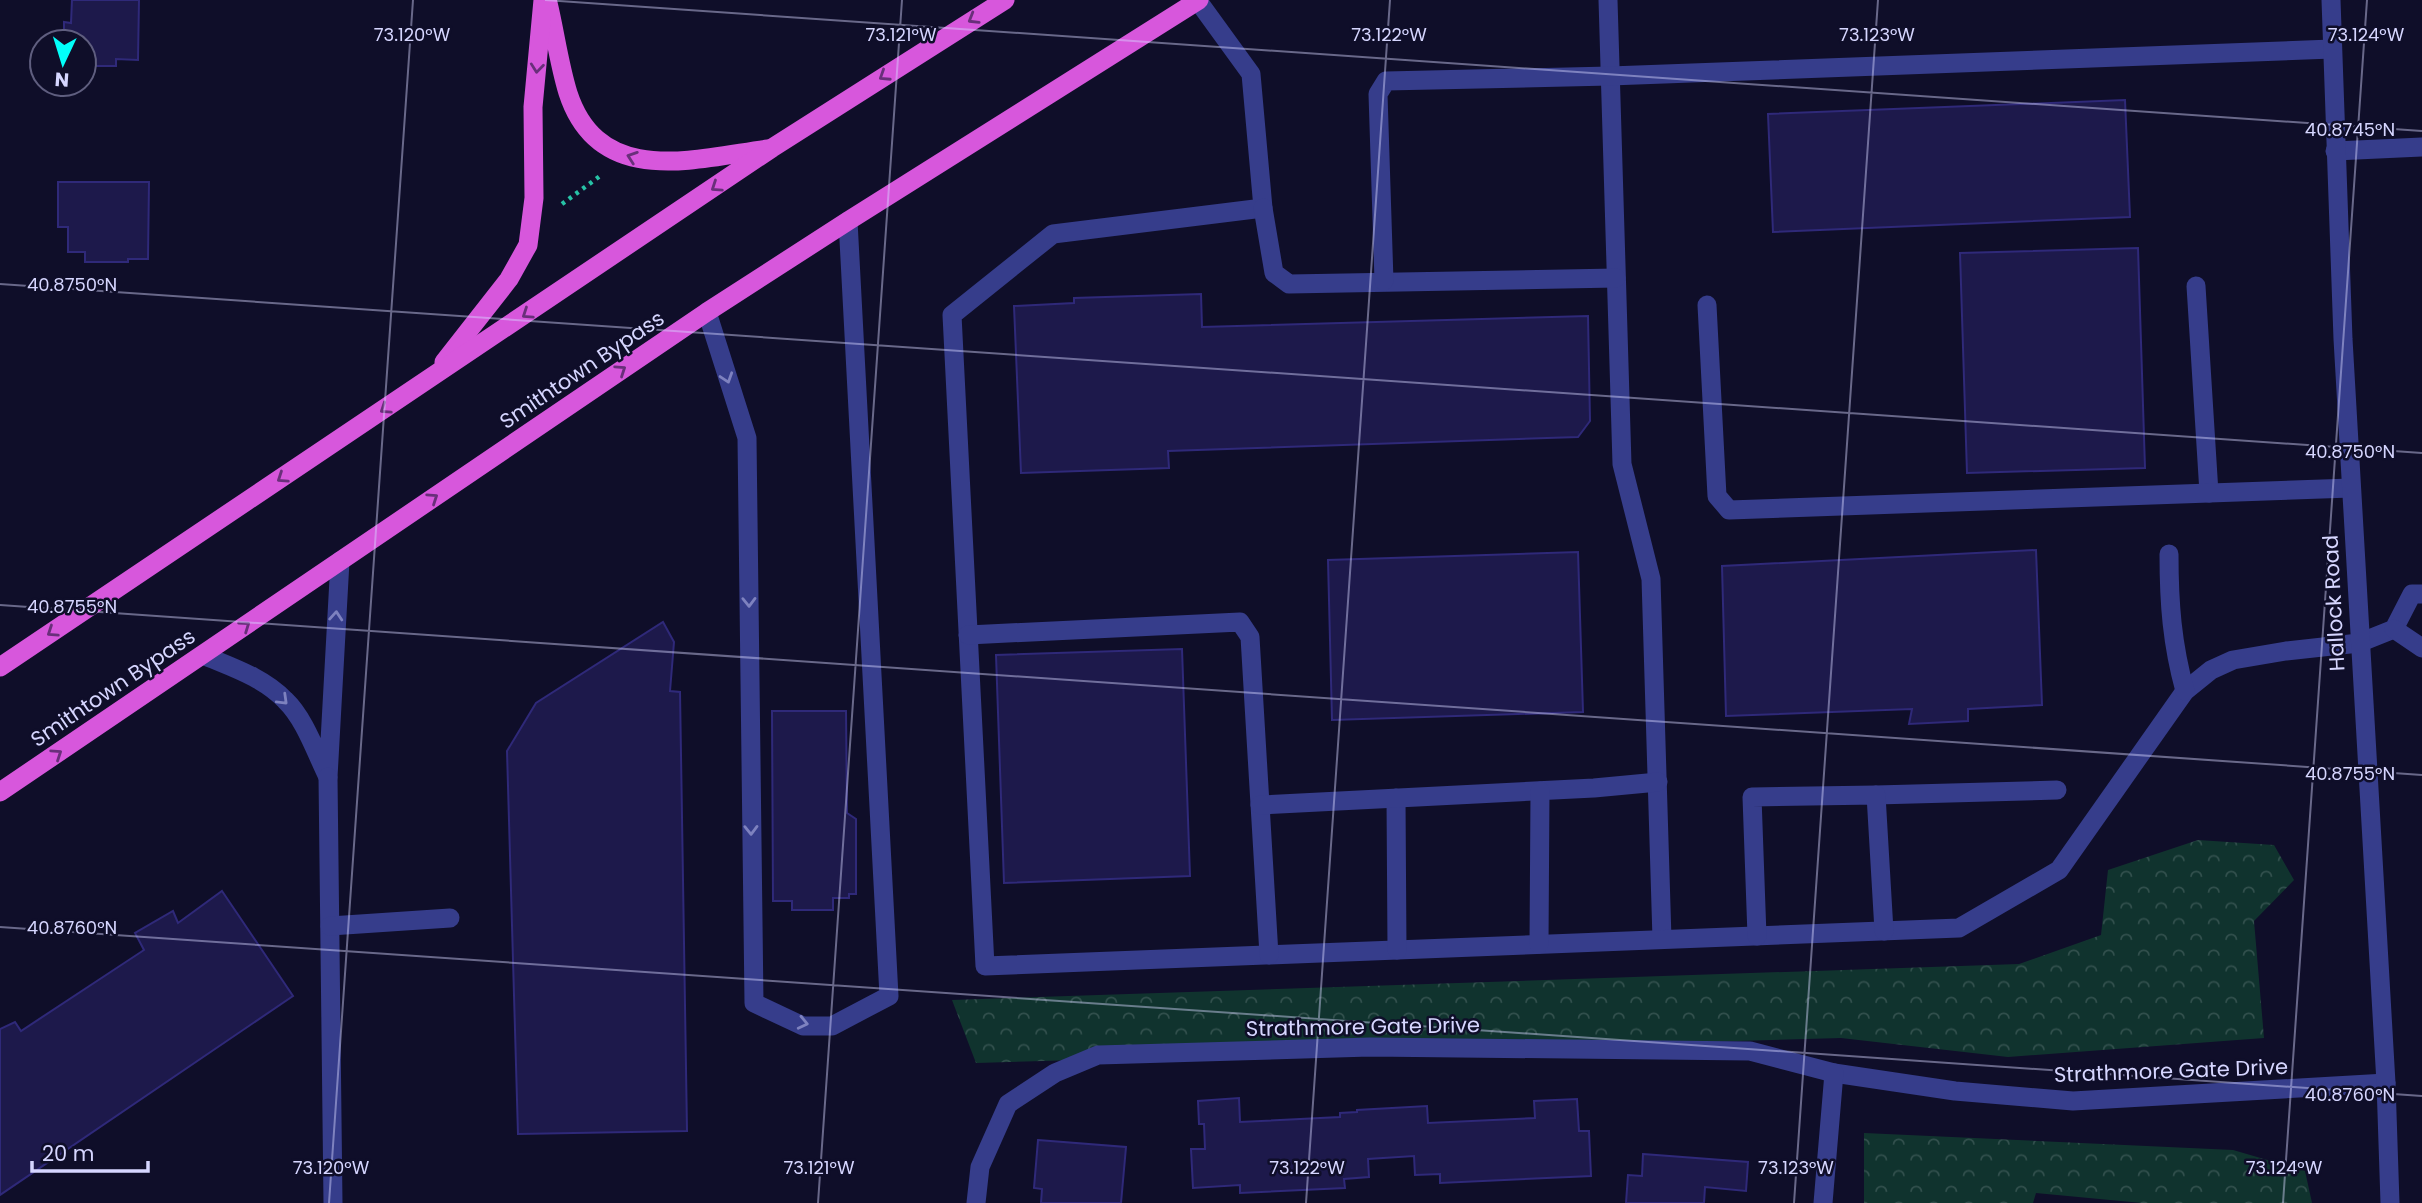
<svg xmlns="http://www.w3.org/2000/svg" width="2422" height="1203" font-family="Poppins,sans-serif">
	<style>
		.forest { fill: url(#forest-crowns) }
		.building { fill: #1d194b; stroke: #2f2979; stroke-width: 2 }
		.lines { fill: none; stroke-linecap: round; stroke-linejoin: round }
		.path { stroke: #27c2a6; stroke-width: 4.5; stroke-dasharray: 3.5 5; stroke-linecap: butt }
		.service { stroke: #363d8b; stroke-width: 19 }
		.minor { stroke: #363d8b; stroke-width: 19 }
		.tertiary { stroke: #363d8b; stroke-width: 19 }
		.trunk { stroke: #d757dc; stroke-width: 19 }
		.oneway { stroke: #692f7a }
		.oneway2 { stroke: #7e82bf }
		.ticks { fill: none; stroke: #d6d6ff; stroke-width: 2; stroke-opacity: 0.45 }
		.labels { text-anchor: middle; stroke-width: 5; stroke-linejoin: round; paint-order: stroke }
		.street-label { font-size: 21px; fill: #d6d6ff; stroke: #0f0e29 }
		.ticks-label { font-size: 18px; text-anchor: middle; fill: #d6d6ff; stroke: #0f0e29; stroke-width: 5; stroke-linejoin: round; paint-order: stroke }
	</style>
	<defs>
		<pattern id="forest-crowns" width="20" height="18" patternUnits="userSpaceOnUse" patternTransform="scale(1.75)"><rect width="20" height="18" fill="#10332e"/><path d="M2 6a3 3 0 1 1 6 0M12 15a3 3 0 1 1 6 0" fill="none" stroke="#32504d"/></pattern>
	</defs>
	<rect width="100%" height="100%" fill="#0f0e29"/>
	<g class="forest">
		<polygon points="2198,840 2274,845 2294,880 2254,921 2264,1038 2008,1057 1841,1038 976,1063 952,1000 2019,964 2101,935 2108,870"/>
		<polygon points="1864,1133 2233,1150 2305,1171 2312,1203 2142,1203 2036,1193 2033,1203 1864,1203"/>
	</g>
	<g class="building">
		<polygon points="72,0 139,0 138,60 116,59 116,66 84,66 84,42 64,42 64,22 71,23"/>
		<polygon points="2125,100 2130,217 1773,232 1768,114"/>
		<polygon points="58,182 149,182 148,259 128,259 128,262 85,262 85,252 68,252 68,227 58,227"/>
		<polygon points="2138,248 2145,468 1967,473 1960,253"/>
		<polygon points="1201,294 1202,327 1588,316 1590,421 1578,437 1168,451 1169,468 1021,473 1014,306 1074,303 1074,298"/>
		<polygon points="2036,550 2042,705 1968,709 1968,721 1909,724 1912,709 1726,716 1722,566"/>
		<polygon points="1578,552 1583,712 1332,720 1328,560"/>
		<polygon points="663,622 674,642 670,691 680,692 687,1131 518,1134 507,751 536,703"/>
		<polygon points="1182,649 1190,876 1004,883 996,655"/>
		<polygon points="772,711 846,711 847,813 856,819 856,894 849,894 849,898 833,898 833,910 792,910 792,901 773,901"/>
		<polygon points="222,891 293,996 0,1195 0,1029 15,1022 21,1031 144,950 135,933 173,911 178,923"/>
		<polygon points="1239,1098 1240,1122 1340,1117 1340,1113 1357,1112 1357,1110 1427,1106 1428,1123 1535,1118 1534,1101 1577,1099 1579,1131 1589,1131 1591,1176 1440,1183 1440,1174 1415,1175 1414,1156 1368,1159 1369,1177 1344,1179 1345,1188 1240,1193 1240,1185 1193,1188 1191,1149 1205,1149 1204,1124 1199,1124 1198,1101"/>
		<polygon points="1038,1140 1126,1147 1121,1203 1041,1203 1042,1189 1034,1188"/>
		<polygon points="1643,1154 1748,1162 1746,1191 1705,1187 1704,1203 1626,1203 1628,1175 1642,1176"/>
	</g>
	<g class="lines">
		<polyline class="path" points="562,204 600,176"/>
		<g class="service">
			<polyline points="1608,0 1622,464 1651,579 1662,939"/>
			<polyline points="1198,1 1251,74 1263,208 1053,234 952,315 985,966 1959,928 2059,870 2185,691 2211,670 2233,660 2286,651 2359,643 2394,629 2412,594 2422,594"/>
			<polyline points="2335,151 2422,147"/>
			<polyline points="1263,208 1274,273 1289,284 1616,278"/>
			<polyline points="1384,281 1378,94 1386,81 1610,76 2332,49"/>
			<polyline points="2196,286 2209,493"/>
			<polyline points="1707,305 1717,496 1729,510 2351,488"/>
			<polyline points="707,312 747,438 754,1003 803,1026 832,1026 889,996 848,221"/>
			<path d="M2169,554C2169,603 2172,644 2185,691"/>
			<polyline points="2394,629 2422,648"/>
			<polyline points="968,635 1240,622 1250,637 1269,955"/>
			<path d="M203,655C231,667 263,677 285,700C305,719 316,753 328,777L340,561"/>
			<polyline points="328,777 333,1203"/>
			<polyline points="1876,795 2057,790"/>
			<polyline points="1396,798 1397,950"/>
			<polyline points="1260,805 1594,788 1658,782"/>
			<polyline points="330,926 450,918"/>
			<polyline points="1757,936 1752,797 1876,795 1884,931"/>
			<polyline points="1539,944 1540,791"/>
		</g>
		<g class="minor">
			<polyline points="1834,1073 1955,1091 2073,1101 2386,1083"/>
			<polyline points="976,1203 980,1167 1008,1104 1055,1073 1098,1055 1370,1047 1750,1051 1834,1073 1823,1203"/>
		</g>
		<polyline class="tertiary" points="2331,0 2343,339 2386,1083 2390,1203"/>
		<g class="trunk">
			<path d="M548,3C555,32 559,64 568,93C599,188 694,159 768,149"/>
			<polyline points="444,362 509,279 528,245 534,198 533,107 543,0"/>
			<polyline points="0,667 772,148 1005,0"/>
			<polyline points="0,792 707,312 848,221 1199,0"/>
		</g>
	</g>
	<defs><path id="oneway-chevron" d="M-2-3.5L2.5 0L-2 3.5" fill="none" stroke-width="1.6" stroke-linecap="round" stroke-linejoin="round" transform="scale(1.75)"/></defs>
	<g class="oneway">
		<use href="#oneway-chevron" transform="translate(973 19) rotate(149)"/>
		<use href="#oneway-chevron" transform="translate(537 68) rotate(96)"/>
		<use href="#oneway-chevron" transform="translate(884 76) rotate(147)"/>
		<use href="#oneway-chevron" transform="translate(632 157) rotate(-161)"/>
		<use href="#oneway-chevron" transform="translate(716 187) rotate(146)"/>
		<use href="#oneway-chevron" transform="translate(527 314) rotate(146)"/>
		<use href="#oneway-chevron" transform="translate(621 370) rotate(-34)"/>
		<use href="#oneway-chevron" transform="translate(385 409) rotate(146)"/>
		<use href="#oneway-chevron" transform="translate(282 478) rotate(146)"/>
		<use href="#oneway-chevron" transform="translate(433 498) rotate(-34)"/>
		<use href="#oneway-chevron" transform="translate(245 626) rotate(-35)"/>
		<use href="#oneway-chevron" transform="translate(52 632) rotate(146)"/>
		<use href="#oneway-chevron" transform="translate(57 754) rotate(-34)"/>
	</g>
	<g class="oneway2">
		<use href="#oneway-chevron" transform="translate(727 378) rotate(72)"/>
		<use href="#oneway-chevron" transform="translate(749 602) rotate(89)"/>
		<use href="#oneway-chevron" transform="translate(336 616) rotate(-86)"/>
		<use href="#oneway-chevron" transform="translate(283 700) rotate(44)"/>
		<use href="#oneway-chevron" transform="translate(751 830) rotate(89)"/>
		<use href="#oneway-chevron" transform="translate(803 1023) rotate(13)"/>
	</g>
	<path class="ticks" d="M545,0L2422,131M0,284L2422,453M0,605L2422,775M0,927L2422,1096M329,1203L413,0M818,1203L902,0M1306,1203L1390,0M1794,1203L1878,0M2283,1203L2367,0"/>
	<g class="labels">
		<g class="street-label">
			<text transform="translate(582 370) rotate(-34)" y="7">Smithtown Bypass</text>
			<text transform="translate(2334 603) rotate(-93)" y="7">Hallock Road</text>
			<text transform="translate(113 688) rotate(-34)" y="7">Smithtown Bypass</text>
			<text transform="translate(1363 1027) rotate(-1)" y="7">Strathmore Gate Drive</text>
			<text transform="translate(2171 1071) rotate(-2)" y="7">Strathmore Gate Drive</text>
		</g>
	</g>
	<g class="ticks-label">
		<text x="412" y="41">73.120°W</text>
		<text x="901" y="41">73.121°W</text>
		<text x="1389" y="41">73.122°W</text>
		<text x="1877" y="41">73.123°W</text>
		<text x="2366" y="41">73.124°W</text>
		<text x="2350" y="136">40.8745°N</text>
		<text x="72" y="291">40.8750°N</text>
		<text x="2350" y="458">40.8750°N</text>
		<text x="72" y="613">40.8755°N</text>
		<text x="2350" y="780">40.8755°N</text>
		<text x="72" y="934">40.8760°N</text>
		<text x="2350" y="1101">40.8760°N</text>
		<text x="331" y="1174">73.120°W</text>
		<text x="819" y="1174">73.121°W</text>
		<text x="1307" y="1174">73.122°W</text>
		<text x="1796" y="1174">73.123°W</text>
		<text x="2284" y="1174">73.124°W</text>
	</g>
	<g transform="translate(63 63) rotate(184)"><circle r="33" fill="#0f0e29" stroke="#5f5e7f" stroke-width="2"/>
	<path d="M0-5L12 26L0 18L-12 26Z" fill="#02fffa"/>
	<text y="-10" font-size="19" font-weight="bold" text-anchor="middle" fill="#d6d6ff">N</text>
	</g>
	<path d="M32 1161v10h116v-10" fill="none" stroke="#d6d6ff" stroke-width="3.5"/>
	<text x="42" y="1161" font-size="21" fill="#d6d6ff" stroke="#0f0e29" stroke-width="5" paint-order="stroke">20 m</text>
</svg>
